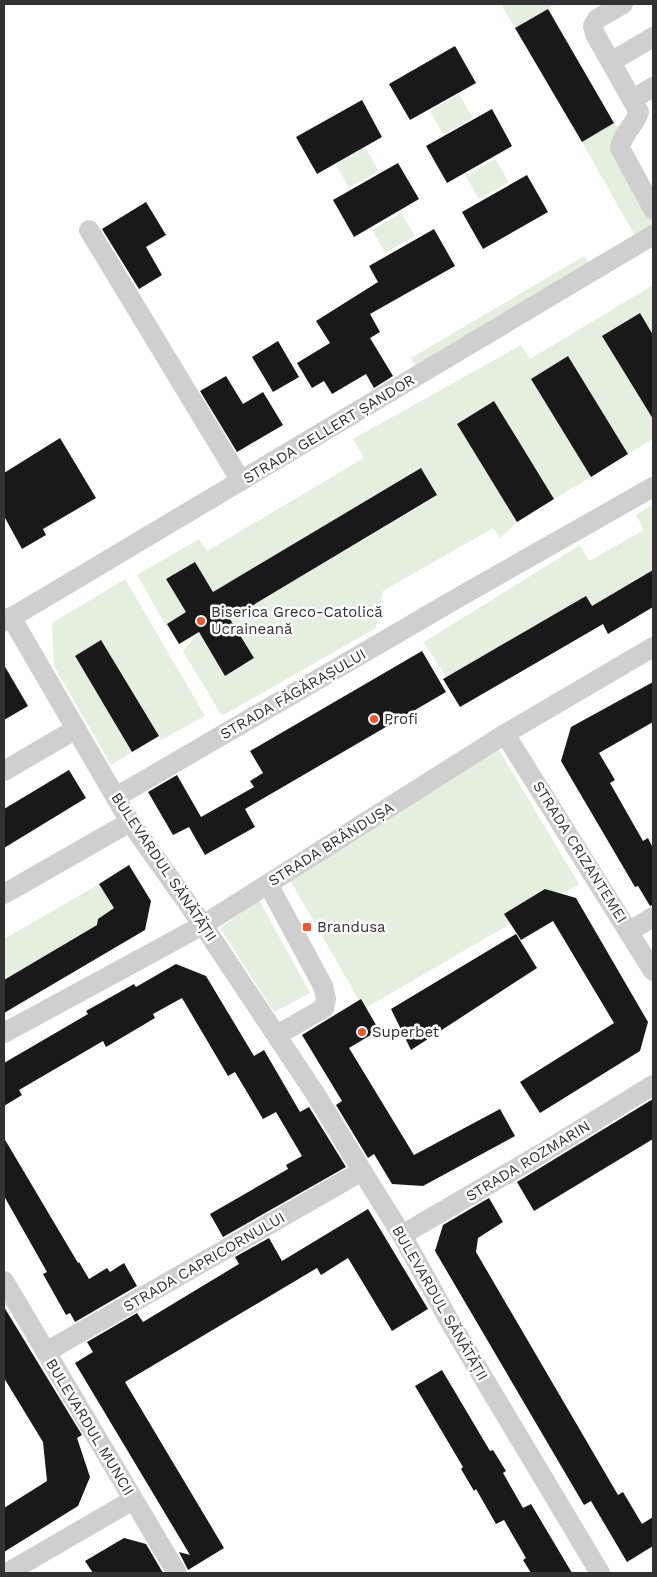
<svg xmlns="http://www.w3.org/2000/svg" width="657" height="1577" font-family="'Work Sans',sans-serif">
	<style>
		.green { fill: #e4efe0 }
		.building { fill: #191919 }
		.lines { fill: none; stroke-linecap: round; stroke-linejoin: round }
		.minor { stroke: #cfcfcf; stroke-width: 20 }
		.poi-dot { fill: #f3532a; stroke: #fff; stroke-width: 2 }
		.labels { text-anchor: middle; stroke-width: 5; stroke-linejoin: round; paint-order: stroke }
		.street-label { font-size: 15px; fill: #323232; stroke: #fff }
		.poi-label { font-size: 15px; fill: #323232; stroke: #fff; text-anchor: start }
	</style>
	<rect width="100%" height="100%" fill="#fff"/>
	<g class="green">
		<polygon points="501,4 556,4 515,28"/>
		<polygon points="459,94 473,118 443,134 430,111"/>
		<polygon points="614,123 626,135 653,209 653,235 639,243 582,142"/>
		<polygon points="365,148 379,171 349,188 336,164"/>
		<polygon points="495,159 509,182 479,199 466,176"/>
		<polygon points="401,213 415,236 385,253 372,230"/>
		<polygon points="584,256 593,271 420,375 411,358"/>
		<polygon points="653,285 653,335 640,313 603,336 653,419 653,439 628,454 568,356 531,379 591,477 554,499 494,401 458,424 517,522 500,538 493,528 383,591 376,628 222,716 183,651 199,632 225,676 254,659 230,619 437,496 421,469 213,592 195,562 167,579 186,612 167,624 169,631 137,575 199,539 207,551 364,458 353,439 521,345 530,359"/>
		<polygon points="653,504 653,570 592,606 586,596 446,677 424,642 580,545 589,561 644,530 636,515"/>
		<polygon points="125,579 205,716 161,740 101,640 75,657 132,752 111,765 54,666 52,623"/>
		<polygon points="499,750 579,884 364,1009 289,878"/>
		<polygon points="99,884 113,906 112,910 98,919 97,925 4,980 4,939"/>
		<polygon points="259,900 310,993 274,1012 220,928"/>
	</g>
	<g class="building">
		<polygon points="548,9 614,123 582,142 515,28"/>
		<polygon points="455,46 476,83 410,120 389,84"/>
		<polygon points="362,100 382,137 317,174 296,137"/>
		<polygon points="492,109 512,146 447,183 426,146"/>
		<polygon points="398,163 419,199 354,237 333,200"/>
		<polygon points="527,175 548,212 483,249 462,212"/>
		<polygon points="146,202 166,235 146,247 162,275 139,289 102,229"/>
		<polygon points="434,229 455,266 370,314 380,332 370,338 393,376 374,388 366,374 332,394 324,381 312,388 297,363 330,343 316,321 378,282 369,266"/>
		<polygon points="640,313 653,335 653,419 602,336"/>
		<polygon points="278,341 299,377 273,392 252,357"/>
		<polygon points="568,356 628,454 591,477 531,379"/>
		<polygon points="226,376 243,404 263,392 283,425 237,452 200,391"/>
		<polygon points="494,401 554,499 517,522 457,424"/>
		<polygon points="60,438 96,498 43,529 46,535 22,549 4,516 4,473"/>
		<polygon points="421,468 437,495 230,619 254,658 225,676 199,632 179,644 167,624 186,612 166,579 195,562 213,592"/>
		<polygon points="653,570 653,607 608,634 603,624 460,707 443,679 586,596 592,606"/>
		<polygon points="101,640 159,736 132,752 75,656"/>
		<polygon points="422,651 446,692 245,809 255,827 205,855 189,827 173,835 148,792 177,775 201,817 254,787 250,781 263,773 250,751"/>
		<polygon points="4,665 28,706 4,720"/>
		<polygon points="653,682 653,722 599,753 615,780 610,783 643,841 648,838 653,848 653,905 650,906 638,886 635,887 561,761 571,727"/>
		<polygon points="69,770 86,798 4,848 4,809"/>
		<polygon points="129,865 151,901 145,930 4,1013 4,980 97,925 98,919 114,908 99,884"/>
		<polygon points="545,889 576,898 648,1022 640,1051 540,1113 520,1082 614,1023 553,921 521,940 504,914"/>
		<polygon points="516,934 537,968 411,1050 391,1009"/>
		<polygon points="176,964 206,976 254,1056 264,1050 300,1112 309,1107 346,1167 223,1237 210,1214 288,1169 286,1165 302,1156 276,1112 263,1119 235,1072 228,1076 182,998 153,1014 155,1018 106,1047 103,1041 19,1090 22,1095 4,1106 4,1063 88,1014 86,1011 134,984 136,987"/>
		<polygon points="361,999 379,1030 349,1048 414,1155 500,1109 515,1136 423,1186 392,1184 374,1154 368,1158 336,1105 342,1101 302,1035"/>
		<polygon points="653,1099 653,1139 534,1211 517,1182"/>
		<polygon points="4,1138 78,1263 79,1262 89,1279 107,1268 110,1272 124,1263 137,1286 75,1322 70,1313 66,1315 43,1274 47,1272 4,1196"/>
		<polygon points="489,1198 503,1222 478,1238 476,1252 618,1495 623,1492 642,1524 653,1517 653,1546 627,1562 591,1501 584,1505 435,1251 443,1225"/>
		<polygon points="368,1209 428,1309 392,1331 348,1258 321,1275 317,1268 125,1382 224,1548 188,1570 179,1552 190,1555 75,1363 93,1352 87,1342 137,1313 143,1322 239,1264 235,1257 269,1238 282,1261"/>
		<polygon points="4,1307 82,1435 77,1438 90,1477 78,1506 4,1552 4,1508 47,1481 43,1442 4,1378"/>
		<polygon points="442,1370 490,1451 493,1450 506,1471 503,1473 523,1508 531,1504 572,1573 531,1573 523,1560 526,1558 504,1520 496,1524 476,1489 474,1491 461,1469 463,1467 415,1386"/>
		<polygon points="124,1538 146,1544 163,1573 93,1573 85,1561"/>
	</g>
	<g class="lines">
		<g class="minor">
			<path d="M623,4L597,19L593,26L595,34L639,112C635,125 622,134 620,148L653,209"/>
			<polyline points="611,62 653,37"/>
			<polyline points="633,99 653,87"/>
			<polyline points="89,230 241,481"/>
			<polyline points="11,617 130,822 203,925 316,1095 362,1171 402,1235 450,1322 600,1573"/>
			<polyline points="4,622 653,235"/>
			<polyline points="505,734 653,971"/>
			<polyline points="4,771 76,729"/>
			<polyline points="116,797 461,596 653,487"/>
			<polyline points="268,884 323,986 326,999 324,1008 277,1035"/>
			<polyline points="4,894 130,822"/>
			<polyline points="630,931 653,917"/>
			<polyline points="4,1033 203,925 505,734 653,647"/>
			<polyline points="402,1235 544,1152 653,1085"/>
			<polyline points="4,1281 177,1573"/>
			<polyline points="46,1352 362,1171"/>
			<polyline points="7,1573 133,1500"/>
		</g>
	</g>
	<g class="poi-dot">
		<circle cx="201" cy="621" r="5"/>
		<circle cx="374" cy="719" r="5"/>
		<rect x="302" y="922" width="10" height="10" rx="2.5"/>
		<circle cx="362" cy="1032" r="5"/>
	</g>
	<g class="labels">
		<g class="street-label">
			<text transform="translate(329 429) rotate(-31)" y="5">STRADA GELLERT ȘANDOR</text>
			<text transform="translate(293 694) rotate(-30)" y="5">STRADA FĂGĂRAȘULUI</text>
			<text transform="translate(331 844) rotate(-32)" y="5">STRADA BRÂNDUȘA</text>
			<text transform="translate(580 852) rotate(58)" y="5">STRADA CRIZANTEMEI</text>
			<text transform="translate(164 867) rotate(56)" y="5">BULEVARDUL SĂNĂTĂȚII</text>
			<text transform="translate(528 1161) rotate(-31)" y="5">STRADA ROZMARIN</text>
			<text transform="translate(204 1262) rotate(-30)" y="5">STRADA CAPRICORNULUI</text>
			<text transform="translate(440 1303) rotate(60)" y="5">BULEVARDUL SĂNĂTĂȚII</text>
			<text transform="translate(90 1427) rotate(59)" y="5">BULEVARDUL MUNCII</text>
		</g>
		<g class="poi-label">
			<text x="211" y="617">Biserica Greco-Catolică<tspan x="211" dy="17">Ucraineană</tspan></text>
			<text x="384" y="724">Profi</text>
			<text x="317" y="932">Brandusa</text>
			<text x="372" y="1037">Superbet</text>
		</g>
	</g>
	<rect width="657" height="1577" fill="none" stroke="#323232" stroke-width="10"/>
</svg>
